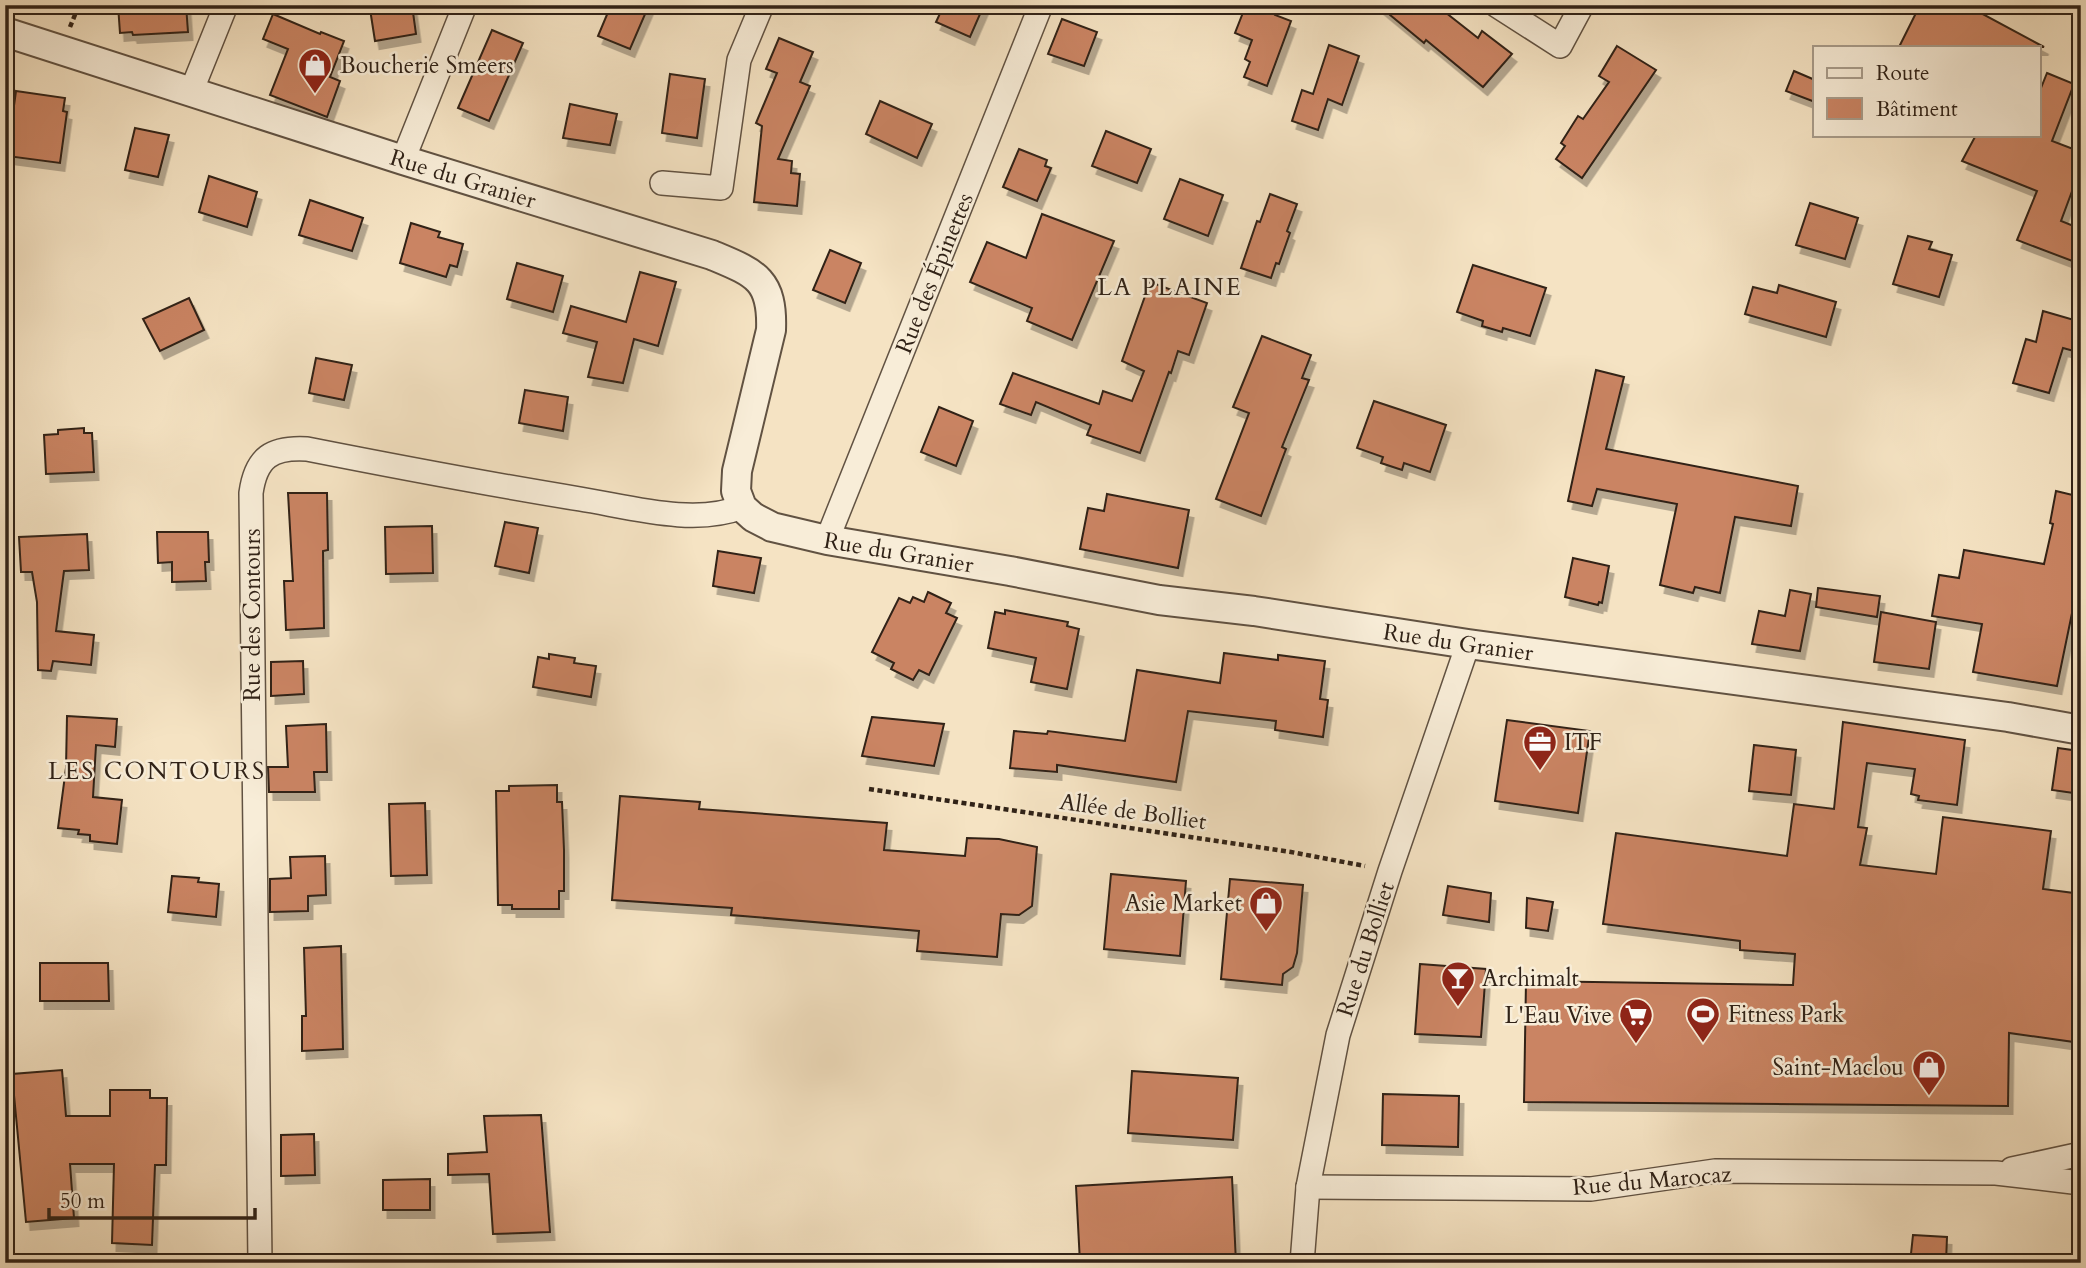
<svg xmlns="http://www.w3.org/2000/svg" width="2086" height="1268" font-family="Cardo,serif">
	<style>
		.building { fill: #ca8464; stroke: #302217; stroke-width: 2; filter: url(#shadow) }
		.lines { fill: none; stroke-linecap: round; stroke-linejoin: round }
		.minor-casing { stroke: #615242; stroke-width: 26 }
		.tertiary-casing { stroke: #615242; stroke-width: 32 }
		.path { stroke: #302217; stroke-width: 4.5; stroke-dasharray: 5 3.5; stroke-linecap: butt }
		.minor { stroke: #f8edd8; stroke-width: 23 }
		.tertiary { stroke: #f8edd8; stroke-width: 28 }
		.labels { text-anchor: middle; stroke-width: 5; stroke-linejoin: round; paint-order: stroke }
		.poi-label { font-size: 23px; fill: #302217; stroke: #f8edd8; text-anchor: start }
		.street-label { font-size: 23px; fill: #302217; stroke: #f8edd8 }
		.neighbourhood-label { font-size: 24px; letter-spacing: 2px; fill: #302217; stroke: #f8edd8 }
	</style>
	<defs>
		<filter id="shadow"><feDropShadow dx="4.5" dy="8" stdDeviation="0" flood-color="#0004"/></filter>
	</defs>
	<rect width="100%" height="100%" fill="#f5e3c3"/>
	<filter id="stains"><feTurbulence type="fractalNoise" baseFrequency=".00286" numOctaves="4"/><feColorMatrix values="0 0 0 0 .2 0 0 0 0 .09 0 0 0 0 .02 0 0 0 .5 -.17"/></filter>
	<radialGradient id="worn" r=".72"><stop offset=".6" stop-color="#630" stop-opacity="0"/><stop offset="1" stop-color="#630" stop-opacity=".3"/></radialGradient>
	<g class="building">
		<polygon points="118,5 186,5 188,32 133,35 132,32 120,33"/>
		<polygon points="398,5 412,5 416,34 375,41 370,9"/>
		<polygon points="611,5 649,5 630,49 598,36"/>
		<polygon points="944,5 984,5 970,37 936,22"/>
		<polygon points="1246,5 1262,5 1276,11 1275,15 1291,21 1267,86 1244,77 1250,62 1245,59 1252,40 1235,33"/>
		<polygon points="1378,5 1436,5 1478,38 1482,31 1512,54 1483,87 1426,40 1424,43"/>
		<polygon points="1920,5 1966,5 2044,47 1899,47"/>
		<polygon points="273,14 320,34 321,32 344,41 330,77 340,81 327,117 270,95 288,49 263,39"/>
		<polygon points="1062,19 1097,32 1084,66 1048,54"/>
		<polygon points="492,30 523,43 489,121 458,108"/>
		<polygon points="779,38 813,52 800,82 810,86 778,159 792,161 791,173 800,174 797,206 754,202 762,126 756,123 777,73 766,69"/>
		<polygon points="1329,45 1359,56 1342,105 1328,99 1318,130 1292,121 1302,90 1313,94"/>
		<polygon points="1617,46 1656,70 1582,178 1556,159 1565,146 1561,143 1578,116 1583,119 1609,82 1599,76"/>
		<polygon points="1794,71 1815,80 1815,102 1786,91"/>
		<polygon points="2047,73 2074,84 2052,141 2081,152 2081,167 2061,221 2081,229 2081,249 2075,262 2017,240 2037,191 1962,161 1976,135 2039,135 2039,93"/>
		<polygon points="670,74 705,79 697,138 662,133"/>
		<polygon points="16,91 65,98 63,111 67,112 60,163 7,156"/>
		<polygon points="880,101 932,124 917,158 866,134"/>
		<polygon points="570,104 617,114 610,145 563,138"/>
		<polygon points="135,128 169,135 158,177 125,170"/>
		<polygon points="1106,131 1151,149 1137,183 1092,166"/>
		<polygon points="1019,149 1047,160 1045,166 1051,168 1037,201 1003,187"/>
		<polygon points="209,176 257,192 247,227 199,212"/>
		<polygon points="1180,179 1223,195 1208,236 1164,219"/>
		<polygon points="1270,194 1297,204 1287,231 1290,233 1279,264 1276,263 1271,278 1241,268 1257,221 1260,222"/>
		<polygon points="310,200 363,218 352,251 299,235"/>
		<polygon points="1810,203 1858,218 1845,259 1796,245"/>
		<polygon points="1042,214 1114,241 1072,340 1027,321 1032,308 970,282 987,242 1026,258"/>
		<polygon points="411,223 440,232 438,237 463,244 457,267 450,265 446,277 400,263"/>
		<polygon points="1908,236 1932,242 1929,249 1952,255 1939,297 1893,284"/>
		<polygon points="830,250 861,263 845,303 813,290"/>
		<polygon points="517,263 563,276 553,312 507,299"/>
		<polygon points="1473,265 1546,288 1530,336 1503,328 1502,332 1482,326 1483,321 1457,312"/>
		<polygon points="640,272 676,282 658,346 634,339 623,383 588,377 597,342 563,333 571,306 626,322"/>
		<polygon points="1150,282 1207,303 1189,355 1178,351 1171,373 1169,372 1140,453 1087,435 1091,425 1036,402 1031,415 1000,404 1013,373 1099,404 1103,391 1132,401 1144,371 1122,361"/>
		<polygon points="1779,285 1836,302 1826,337 1745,314 1753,287 1777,293"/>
		<polygon points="189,298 204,330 160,351 143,319"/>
		<polygon points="2043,311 2081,322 2081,353 2063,348 2049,393 2013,383 2026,339 2036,342"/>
		<polygon points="1262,336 1311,355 1302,378 1309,380 1282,447 1286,449 1261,516 1216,499 1249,413 1233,407"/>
		<polygon points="316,358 352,365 344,400 309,393"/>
		<polygon points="1596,370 1624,377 1606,449 1798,486 1791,526 1735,517 1720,593 1695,587 1693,593 1660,585 1677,504 1597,489 1592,506 1568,501"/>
		<polygon points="525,390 568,397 563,431 519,423"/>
		<polygon points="1374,401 1446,425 1430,472 1404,463 1402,470 1381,463 1383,457 1357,448"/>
		<polygon points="939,407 973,421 956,466 921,452"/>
		<polygon points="84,428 84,433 92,433 94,472 46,474 44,435 58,434 58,430"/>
		<polygon points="2056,491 2081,497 2081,584 2078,584 2057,686 1973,672 1982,624 1932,616 1939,575 1959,578 1964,550 2044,564 2053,524 2050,523"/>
		<polygon points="288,493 327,493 328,550 323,551 324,628 286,630 284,581 293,581"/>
		<polygon points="1107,494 1189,510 1178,568 1080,549 1088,508 1104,511"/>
		<polygon points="505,522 538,528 529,573 495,566"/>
		<polygon points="432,526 433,573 386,574 385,527"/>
		<polygon points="157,532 208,532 209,562 205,562 206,581 172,582 172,562 158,563"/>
		<polygon points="87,534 89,570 64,571 56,631 94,635 91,665 53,661 51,671 38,670 37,602 32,572 21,572 19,537"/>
		<polygon points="718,551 761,558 754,593 713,586"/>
		<polygon points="1573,558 1609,566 1602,603 1599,602 1598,605 1565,597"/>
		<polygon points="1818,588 1880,596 1877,617 1816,607"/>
		<polygon points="1790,590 1811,594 1800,651 1752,644 1759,611 1785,616"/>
		<polygon points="928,592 951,603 946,613 957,618 929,675 919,670 913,680 891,669 894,663 872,652 899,598 910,603 913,597 924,602"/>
		<polygon points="1005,610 1068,622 1067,626 1079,629 1067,689 1031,682 1036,658 988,648 995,612 1005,614"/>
		<polygon points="1881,612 1936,622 1929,669 1874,662"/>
		<polygon points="1224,653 1278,660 1278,655 1325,661 1320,699 1328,700 1323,737 1275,730 1276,721 1188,711 1176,782 1057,765 1057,772 1010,768 1014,731 1047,734 1048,731 1125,741 1137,670 1220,683"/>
		<polygon points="549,654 575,658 574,663 596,666 591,697 533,687 538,657 549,659"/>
		<polygon points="303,661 304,694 271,696 271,662"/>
		<polygon points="67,716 117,719 115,747 96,745 93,797 122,800 117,844 90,841 90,835 78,834 79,830 58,828 66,768"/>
		<polygon points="872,717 944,724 934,766 862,756"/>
		<polygon points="1507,720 1590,731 1578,813 1495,801"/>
		<polygon points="1843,722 1965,740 1957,805 1918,800 1919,796 1911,794 1915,769 1867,763 1858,827 1867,828 1860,865 1936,874 1943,817 2051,831 2043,889 2081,894 2081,1043 2009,1033 2008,1106 1524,1102 1526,981 1793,985 1795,954 1740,950 1740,941 1603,924 1616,833 1787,856 1794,804 1834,809"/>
		<polygon points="326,724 327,772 314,772 315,792 269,792 268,767 288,767 286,726"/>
		<polygon points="1754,745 1796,750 1791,795 1749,791"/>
		<polygon points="2058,748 2072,750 2081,759 2081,794 2052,790"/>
		<polygon points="557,785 557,802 562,802 564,850 564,891 559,891 559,909 512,909 512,905 498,905 496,791 509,791 509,786"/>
		<polygon points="620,796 700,802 699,809 887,823 884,850 965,856 967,838 999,839 1037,847 1032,906 1019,915 1001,914 997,957 917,951 919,931 731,915 732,908 612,900"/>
		<polygon points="425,803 427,875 391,876 389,804"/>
		<polygon points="325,856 326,895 308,896 308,911 270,912 270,879 291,878 290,857"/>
		<polygon points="1111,874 1186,881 1180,956 1104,949"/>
		<polygon points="172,876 199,878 198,882 219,884 216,917 168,912"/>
		<polygon points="1230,879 1303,885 1297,953 1293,967 1283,974 1282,985 1221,979"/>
		<polygon points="1448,886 1491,893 1489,922 1443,915"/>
		<polygon points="1527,898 1553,902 1548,931 1526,928"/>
		<polygon points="341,946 343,1049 302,1051 302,1016 306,1016 304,948"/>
		<polygon points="40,963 108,963 109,1001 40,1001"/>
		<polygon points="1420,964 1486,969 1481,1037 1415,1034"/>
		<polygon points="62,1070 66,1116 110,1116 110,1090 150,1090 150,1098 167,1098 166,1165 155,1165 152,1245 112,1243 114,1164 70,1164 74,1218 26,1222 12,1074"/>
		<polygon points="1132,1071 1238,1078 1233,1140 1128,1133"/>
		<polygon points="1383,1094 1459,1096 1458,1147 1382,1145"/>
		<polygon points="541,1115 550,1232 493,1234 489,1174 448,1175 448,1154 487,1152 484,1116"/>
		<polygon points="314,1134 315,1175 281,1176 281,1135"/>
		<polygon points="1232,1177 1236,1263 1080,1263 1076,1186"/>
		<polygon points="430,1179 430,1210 383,1210 383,1180"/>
		<polygon points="1913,1235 1947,1237 1946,1263 1910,1263"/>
	</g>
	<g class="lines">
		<g class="minor-casing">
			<g id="minor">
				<polyline points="1496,5 1560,46 1582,5"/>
				<polyline points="191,92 226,5"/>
				<polyline points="403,160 465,5"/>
				<polyline points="662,183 721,188 739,60 762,5"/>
				<polyline points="827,540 1041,5"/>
				<polyline points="2012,1169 2081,1154"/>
				<polyline points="1308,1187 1591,1189 1715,1171 1996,1173 2081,1183"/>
				<path d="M260,1263L251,493C256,457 272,447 307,449C398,467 488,484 580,499C630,507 694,526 742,507"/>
				<polyline points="1302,1263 1308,1187 1338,1035 1390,871 1468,644"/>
			</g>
		</g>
		<g class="tertiary-casing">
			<g id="tertiary">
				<path id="s1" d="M5,32L403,160L712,255C755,273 773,279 771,330L737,471L736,491L742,507L753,517L772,527L827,540L1010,571L1159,600L1254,611L1468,644L2008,717L2081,730"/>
			</g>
		</g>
		<g class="path">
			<polyline points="70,27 79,5"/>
			<polyline points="869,789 1291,852 1365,866"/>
		</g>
		<use href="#minor" class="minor"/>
		<use href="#tertiary" class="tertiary"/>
	</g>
	<defs>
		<g id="shop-pin" transform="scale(1.75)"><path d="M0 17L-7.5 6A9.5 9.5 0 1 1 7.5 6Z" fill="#8f2418" stroke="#f8edd8"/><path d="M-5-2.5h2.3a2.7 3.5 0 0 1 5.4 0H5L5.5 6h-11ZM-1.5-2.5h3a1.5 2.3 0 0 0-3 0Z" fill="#fff"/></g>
		<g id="office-pin" transform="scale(1.75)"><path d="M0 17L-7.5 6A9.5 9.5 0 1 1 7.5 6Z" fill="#8f2418" stroke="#f8edd8"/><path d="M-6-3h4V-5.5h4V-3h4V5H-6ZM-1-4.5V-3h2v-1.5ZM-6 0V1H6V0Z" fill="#fff"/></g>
		<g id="bar-pin" transform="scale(1.75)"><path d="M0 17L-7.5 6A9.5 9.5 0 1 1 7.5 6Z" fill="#8f2418" stroke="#f8edd8"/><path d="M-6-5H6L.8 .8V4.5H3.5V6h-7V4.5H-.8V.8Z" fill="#fff"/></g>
		<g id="stadium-pin" transform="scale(1.75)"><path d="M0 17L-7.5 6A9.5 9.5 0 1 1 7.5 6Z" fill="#8f2418" stroke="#f8edd8"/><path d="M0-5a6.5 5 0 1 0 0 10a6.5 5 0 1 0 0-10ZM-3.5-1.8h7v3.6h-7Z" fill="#fff"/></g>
		<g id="supermarket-pin" transform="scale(1.75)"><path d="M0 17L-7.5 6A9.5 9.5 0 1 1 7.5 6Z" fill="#8f2418" stroke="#f8edd8"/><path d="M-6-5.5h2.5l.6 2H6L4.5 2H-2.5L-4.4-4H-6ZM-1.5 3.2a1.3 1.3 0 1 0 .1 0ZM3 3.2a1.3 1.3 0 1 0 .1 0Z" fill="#fff"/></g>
	</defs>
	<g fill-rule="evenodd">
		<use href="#shop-pin" x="315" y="65"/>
		<use href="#office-pin" x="1540" y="742"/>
		<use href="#shop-pin" x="1266" y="903"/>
		<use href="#bar-pin" x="1458" y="978"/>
		<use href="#stadium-pin" x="1703" y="1014"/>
		<use href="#supermarket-pin" x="1636" y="1015"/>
		<use href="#shop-pin" x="1929" y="1067"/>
	</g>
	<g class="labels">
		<g class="poi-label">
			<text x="340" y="73">Boucherie Smeers</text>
			<text x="1564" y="750">ITF</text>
			<text x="1242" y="911" text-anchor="end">Asie Market</text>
			<text x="1482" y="986">Archimalt</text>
			<text x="1728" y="1022">Fitness Park</text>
			<text x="1612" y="1023" text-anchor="end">L'Eau Vive</text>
			<text x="1904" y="1075" text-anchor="end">Saint-Maclou</text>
		</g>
		<g class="street-label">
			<text dy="8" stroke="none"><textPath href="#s1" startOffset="481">Rue du Granier</textPath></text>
			<text transform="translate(934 273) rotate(-68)" y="8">Rue des Épinettes</text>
			<text dy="8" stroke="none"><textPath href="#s1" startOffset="1195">Rue du Granier</textPath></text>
			<text transform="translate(252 615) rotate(-90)" y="8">Rue des Contours</text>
			<text dy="8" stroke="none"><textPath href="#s1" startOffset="1762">Rue du Granier</textPath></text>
			<text transform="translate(1133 811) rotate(8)" y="8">Allée de Bolliet</text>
			<text transform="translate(1365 949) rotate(-72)" y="8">Rue du Bolliet</text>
			<text transform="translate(1652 1180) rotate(-5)" y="8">Rue du Marocaz</text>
		</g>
		<g class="neighbourhood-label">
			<text x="1170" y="295">LA PLAINE</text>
			<text x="157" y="779">LES CONTOURS</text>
		</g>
	</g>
	<rect width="2086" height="1268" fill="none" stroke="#f5e3c3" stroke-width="28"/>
	<rect x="7" y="7" width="2072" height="1254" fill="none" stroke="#302217" stroke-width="3.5"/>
	<rect x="14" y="14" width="2058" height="1240" fill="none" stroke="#302217" stroke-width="2"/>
	<rect x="1813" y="46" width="228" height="91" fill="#f8edd8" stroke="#a89c8b" stroke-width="2"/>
	<rect x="1827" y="68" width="35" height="10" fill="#f8edd8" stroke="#a89c8b" stroke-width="2"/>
	<text x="1876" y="80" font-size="21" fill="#302217">Route</text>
	<rect x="1827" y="98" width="35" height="21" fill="#ca8464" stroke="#a89c8b" stroke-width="2"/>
	<text x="1876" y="116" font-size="21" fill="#302217">Bâtiment</text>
	<path d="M49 1208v10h206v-10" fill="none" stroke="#302217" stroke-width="3.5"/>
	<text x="60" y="1208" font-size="21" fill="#302217" stroke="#f8edd8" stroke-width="5" paint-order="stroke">50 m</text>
	<rect width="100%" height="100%" filter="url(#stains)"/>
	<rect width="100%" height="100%" fill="url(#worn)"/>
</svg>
